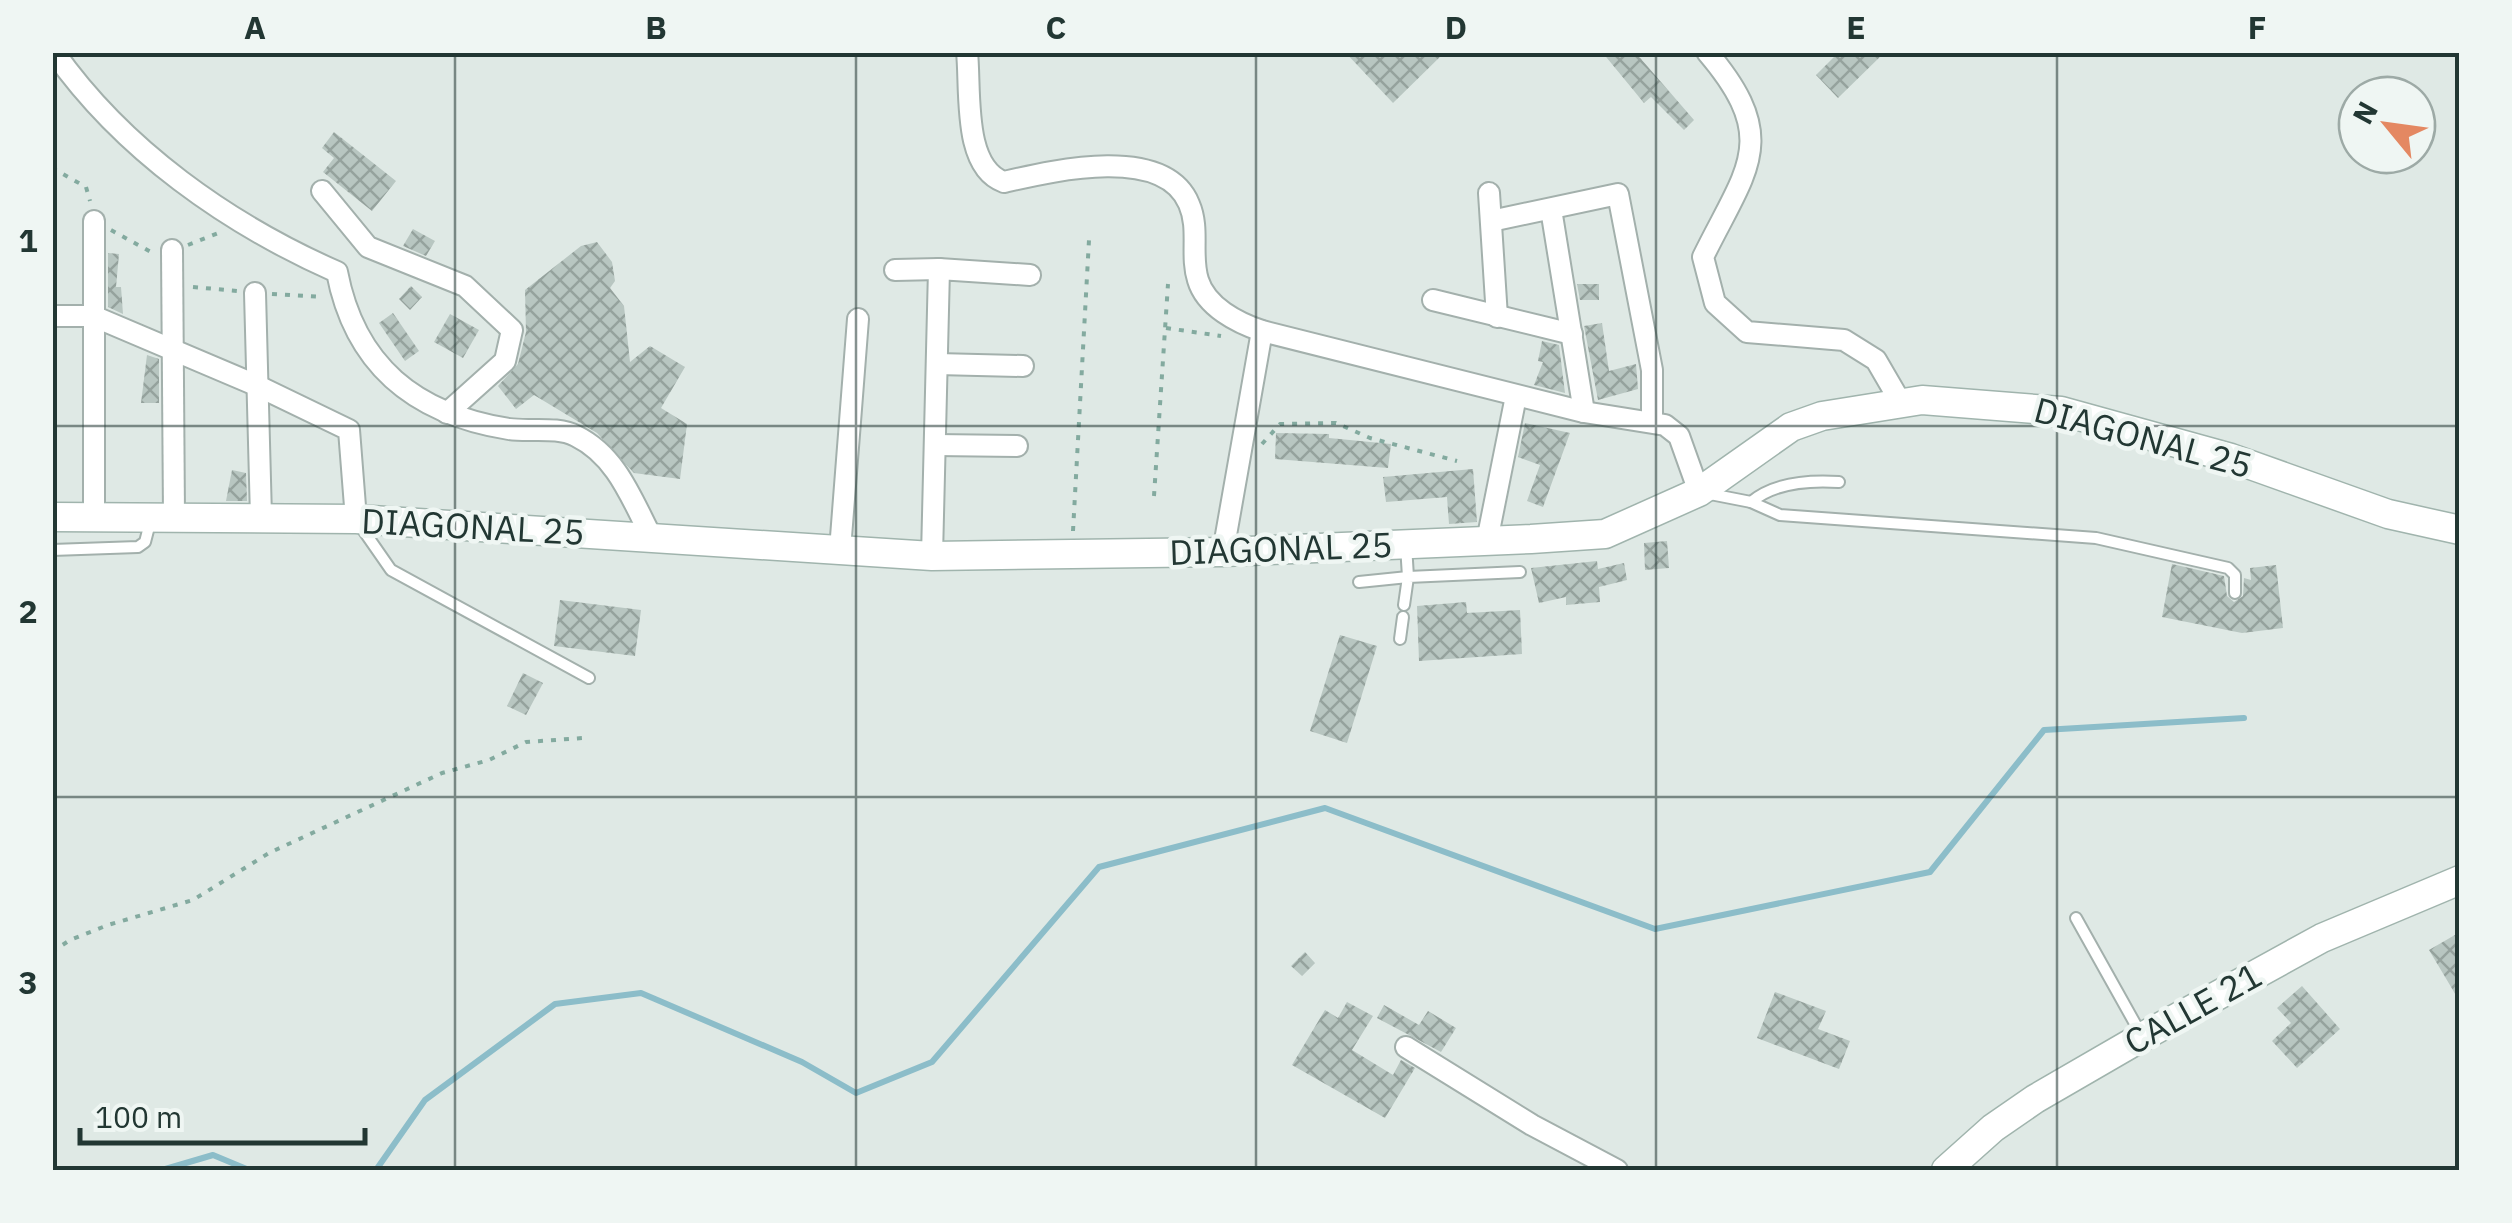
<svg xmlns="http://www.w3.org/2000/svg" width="2512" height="1223" font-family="'IBM Plex Sans',sans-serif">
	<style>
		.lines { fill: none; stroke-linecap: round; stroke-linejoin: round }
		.stream { stroke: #8cbdc9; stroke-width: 6 }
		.building { fill: url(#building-cross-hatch) }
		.lane-casing { stroke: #a3b0ac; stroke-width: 14 }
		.street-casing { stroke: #a3b0ac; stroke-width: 24 }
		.secondary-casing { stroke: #a0b4ad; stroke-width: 31 }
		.path { stroke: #83aa9f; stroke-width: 4; stroke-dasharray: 5 8; stroke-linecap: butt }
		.lane { stroke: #fff; stroke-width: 10 }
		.street { stroke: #fff; stroke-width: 20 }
		.secondary { stroke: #fff; stroke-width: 28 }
		.grid { fill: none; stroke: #223733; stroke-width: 2.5; stroke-opacity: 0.55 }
		.labels { text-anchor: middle; stroke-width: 9; stroke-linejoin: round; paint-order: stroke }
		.street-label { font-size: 35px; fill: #223733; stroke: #eff6f3 }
		.neatline { fill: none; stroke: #223733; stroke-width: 4 }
		.grid-label { font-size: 32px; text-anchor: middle; font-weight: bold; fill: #223733 }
	</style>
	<defs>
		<pattern id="building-cross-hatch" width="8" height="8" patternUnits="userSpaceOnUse" patternTransform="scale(2.5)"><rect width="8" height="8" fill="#b8c6c1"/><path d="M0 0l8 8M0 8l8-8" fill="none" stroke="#95a29d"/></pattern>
	</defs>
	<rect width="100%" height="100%" fill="#dfe9e5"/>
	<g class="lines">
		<g class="stream">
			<polyline points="162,1170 213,1155 249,1170"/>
			<polyline points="376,1170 425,1100 555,1004 641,993 802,1062 856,1093 932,1062 1099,867 1325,808 1655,929 1930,872 2044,730 2244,718"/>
		</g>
	</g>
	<g class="building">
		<polygon points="1345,52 1445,52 1393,103"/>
		<polygon points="1602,52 1635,52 1694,120 1684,130 1651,97 1644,103"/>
		<polygon points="1839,52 1885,52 1838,98 1816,75"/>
		<polygon points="334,132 396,181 372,211 323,172 334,158 322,148"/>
		<polygon points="413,229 435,241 426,256 403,246"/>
		<polygon points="597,242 612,262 615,281 610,288 624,306 630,362 650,346 685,367 661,408 687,424 680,479 634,473 597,433 534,395 516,409 498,386 518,364 526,332 525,290 581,246"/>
		<polygon points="108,253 119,254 116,287 121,287 123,314 108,307"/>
		<polygon points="1577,284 1599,284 1599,300 1580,300"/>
		<polygon points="411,286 422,297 410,310 399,299"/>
		<polygon points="393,313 419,351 405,361 379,323"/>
		<polygon points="450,314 479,330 463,358 434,342"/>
		<polygon points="1602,323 1609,371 1636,364 1638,389 1598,400 1584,326"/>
		<polygon points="1542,341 1559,345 1565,393 1534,385 1543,362 1538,361"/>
		<polygon points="147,355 159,359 159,403 141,403"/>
		<polygon points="1525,423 1570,433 1543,507 1527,501 1540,465 1518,457"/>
		<polygon points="1276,433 1329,434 1329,438 1391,444 1388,468 1275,459"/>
		<polygon points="1473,469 1477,522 1449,524 1447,497 1386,502 1383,477"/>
		<polygon points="232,470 246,473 247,501 226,501"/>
		<polygon points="1667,541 1669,568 1645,570 1644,543"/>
		<polygon points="1597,561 1598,569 1624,563 1627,580 1599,587 1600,602 1566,605 1566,597 1539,603 1531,568"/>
		<polygon points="2172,564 2224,576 2227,596 2234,602 2243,596 2244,578 2251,580 2250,568 2276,565 2283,628 2242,633 2162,617"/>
		<polygon points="560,600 641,610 635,656 554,646"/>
		<polygon points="1466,602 1467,613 1520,610 1522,654 1419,661 1417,606"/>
		<polygon points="1340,635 1377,646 1347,743 1310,731"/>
		<polygon points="523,673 543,683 526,715 507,706"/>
		<polygon points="2460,932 2460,1002 2429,950"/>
		<polygon points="1305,952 1315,963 1302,976 1291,966"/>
		<polygon points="2302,986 2340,1029 2297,1068 2272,1041 2291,1023 2277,1008"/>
		<polygon points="1775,992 1826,1011 1818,1029 1850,1041 1839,1069 1757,1038"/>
		<polygon points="1347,1002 1373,1016 1352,1050 1393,1075 1401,1060 1415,1068 1385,1118 1292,1065 1325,1010 1338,1018"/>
		<polygon points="1384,1005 1419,1025 1428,1011 1456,1028 1441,1052 1377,1018"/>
	</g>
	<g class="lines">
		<g class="lane-casing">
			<g id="lane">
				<polyline points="1705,493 1751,502 1780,515 2096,538 2228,568 2235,575 2235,593"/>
				<path d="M1751,502C1775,482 1809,480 1839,482"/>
				<polyline points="359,524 391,570 589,678"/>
				<polyline points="52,550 138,547 145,542 151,519"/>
				<polyline points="1359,582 1408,577 1406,545"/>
				<polyline points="1404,605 1408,577 1520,572"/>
				<polyline points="1400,639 1403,617"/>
				<polyline points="2076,918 2142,1036"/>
			</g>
		</g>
		<g class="street-casing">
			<g id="street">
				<path d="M54,52C123,150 228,224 337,272C355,366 415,414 509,429C529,432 558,426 576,436C617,456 632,500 652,538"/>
				<path d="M967,52C971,89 962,167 1004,182C1052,171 1164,144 1189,204C1200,229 1190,255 1198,280C1206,307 1238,323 1262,331L1584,412L1665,425L1679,436L1699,492"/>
				<path d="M1707,52C1782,140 1746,169 1703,257L1715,303L1747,332L1844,340L1876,360L1901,403"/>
				<polyline points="322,191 368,247 465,286 512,330 505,361 447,413"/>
				<polyline points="1489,193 1497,317"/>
				<polyline points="1551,209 1584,412"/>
				<polyline points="1491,221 1618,194 1652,370 1652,422"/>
				<polyline points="172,250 174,516"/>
				<polyline points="895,270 939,269"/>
				<polyline points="255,293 261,517"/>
				<polyline points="1433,300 1572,334"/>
				<polyline points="52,316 93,316 258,386 349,430 356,519"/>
				<polyline points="937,364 1023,366"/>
				<polyline points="935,445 1017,446"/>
				<polyline points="94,517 94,221"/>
				<polyline points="1487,541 1516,396"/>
				<polyline points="840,550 858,319"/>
				<polyline points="1223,552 1262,331"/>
				<polyline points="932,556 939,269 1030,275"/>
				<polyline points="1406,1047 1532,1125 1617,1170"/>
			</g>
		</g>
		<g class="secondary-casing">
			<g id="secondary">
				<polyline points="52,517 356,519 932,556 1223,552 1531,539 1605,534 1699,492 1791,427 1822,416 1922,400 2061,411 2231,458 2388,514 2460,530"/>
				<polyline points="1946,1170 1993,1128 2035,1099 2142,1037 2322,938 2460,880"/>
			</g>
		</g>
		<g class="path">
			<polyline points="52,168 86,187 90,201"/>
			<polyline points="111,230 151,252"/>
			<polyline points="188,245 221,232"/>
			<polyline points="193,287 238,291"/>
			<polyline points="272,294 323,297"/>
			<polyline points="1166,328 1221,336"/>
			<polyline points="1262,444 1280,424 1336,423 1370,438 1457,461"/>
			<polyline points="1154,496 1168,284"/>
			<polyline points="1073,531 1089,240"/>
			<polyline points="52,952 70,940 108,925 193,900 269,853 442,773 489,760 526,742 583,738"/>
		</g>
		<use href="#lane" class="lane"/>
		<use href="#street" class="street"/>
		<use href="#secondary" class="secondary"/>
	</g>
	<path class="grid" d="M455,52V1170M856,52V1170M1256,52V1170M1656,52V1170M2057,52V1170M52,426H2460M52,797H2460"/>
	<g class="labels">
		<g class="street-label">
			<text transform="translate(2143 438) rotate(15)" y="12">DIAGONAL 25</text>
			<text transform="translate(473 527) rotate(3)" y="12">DIAGONAL 25</text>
			<text transform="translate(1281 549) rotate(-2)" y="12">DIAGONAL 25</text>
			<text transform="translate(2193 1009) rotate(-29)" y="12">CALLE 21</text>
		</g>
	</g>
	<rect width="2512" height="1223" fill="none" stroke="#eff6f3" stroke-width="110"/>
	<g transform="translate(2387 125) rotate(299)"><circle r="48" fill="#eff6f3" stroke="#9daaa6" stroke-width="2.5"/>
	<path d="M0-8L18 38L0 25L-18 38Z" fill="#e48862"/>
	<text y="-15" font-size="28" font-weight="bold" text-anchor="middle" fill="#223733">N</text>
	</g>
	<path d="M80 1128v15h285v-15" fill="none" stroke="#223733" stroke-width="5"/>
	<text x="95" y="1128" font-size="30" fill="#223733" stroke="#eff6f3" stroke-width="8" paint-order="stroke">100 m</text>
	<rect x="55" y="55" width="2402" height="1113" class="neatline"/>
	<g class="grid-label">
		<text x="255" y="39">A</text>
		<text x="656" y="39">B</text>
		<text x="1056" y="39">C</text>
		<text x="1456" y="39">D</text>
		<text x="1856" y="39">E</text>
		<text x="2257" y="39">F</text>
		<text x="28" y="252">1</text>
		<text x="28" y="623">2</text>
		<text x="28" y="994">3</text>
	</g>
</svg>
